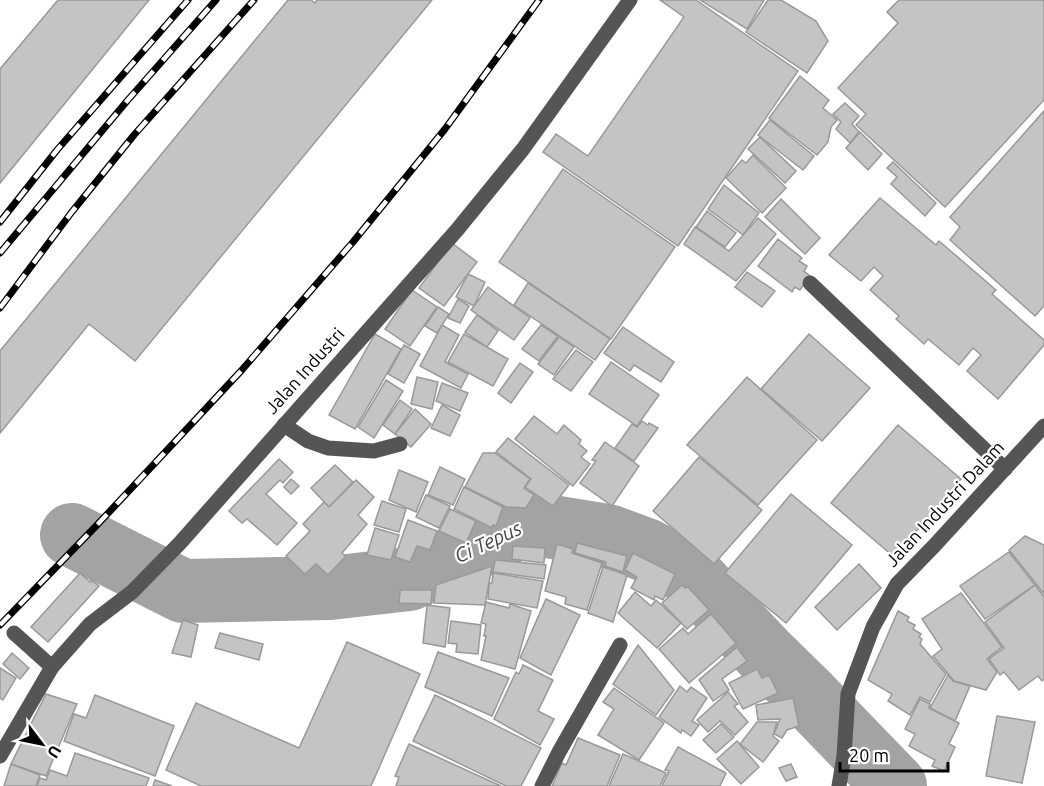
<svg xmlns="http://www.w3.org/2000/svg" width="1044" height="786" font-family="Ubuntu,sans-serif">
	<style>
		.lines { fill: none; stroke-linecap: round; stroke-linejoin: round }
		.river { stroke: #a3a3a3; stroke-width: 64 }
		.building { fill: #c4c4c4; stroke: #999; stroke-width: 1.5 }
		.minor { stroke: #555; stroke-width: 15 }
		.rail-casing { stroke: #000; stroke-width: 7 }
		.rail { stroke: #fff; stroke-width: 4.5; stroke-dasharray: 14; stroke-linecap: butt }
		.labels { text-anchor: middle; stroke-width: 4.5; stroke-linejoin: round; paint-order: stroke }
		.street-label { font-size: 18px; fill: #000; stroke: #fff }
		.water-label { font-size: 20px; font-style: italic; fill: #444; stroke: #fff }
	</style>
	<rect width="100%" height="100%" fill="#fff"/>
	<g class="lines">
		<polyline class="river" points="72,535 183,591 330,588 409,579 528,523 608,536 646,550 689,573 766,655 809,697 895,786"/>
	</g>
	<g class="building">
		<polygon points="58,0 149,0 0,183 0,69"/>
		<polygon points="288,0 311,0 315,3 317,0 432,0 135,361 89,324 0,433 0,351"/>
		<polygon points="660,0 696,0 798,71 678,246 543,152 556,134 588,156 684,17"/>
		<polygon points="700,0 764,0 747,29"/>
		<polygon points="768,0 781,0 816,21 828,41 807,73 746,32"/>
		<polygon points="899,0 1044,0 1044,100 945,207 856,125 866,114 838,88 898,23 887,12"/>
		<polygon points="800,76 829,100 823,108 837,120 831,127 828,142 817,155 769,118"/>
		<polygon points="845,103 859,116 852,124 859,132 850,143 836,129 841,122 833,114"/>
		<polygon points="1044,111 1044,306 1035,316 950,240 960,227 950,217"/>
		<polygon points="770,120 814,156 803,170 758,135"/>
		<polygon points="860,132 882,154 868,170 846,148"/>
		<polygon points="760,137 796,171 785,183 748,149"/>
		<polygon points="753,155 786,188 762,213 726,178 742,160 746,163"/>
		<polygon points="893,162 936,203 925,216 891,184 897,177 887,168"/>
		<polygon points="563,169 675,247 611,339 499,262"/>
		<polygon points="724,185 759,213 743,235 708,209"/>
		<polygon points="880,198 936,245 939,241 996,290 992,294 1044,340 1044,345 998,399 967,371 981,355 973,348 959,365 928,339 924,344 896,319 899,316 870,290 883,276 874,267 861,281 829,255"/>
		<polygon points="781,199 820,238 805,254 765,217"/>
		<polygon points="707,211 736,233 725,247 696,227"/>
		<polygon points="758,218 776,234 736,281 684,244 695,227 729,251"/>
		<polygon points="778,239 802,258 799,261 807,266 804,271 810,276 800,290 795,287 792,292 758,266"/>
		<polygon points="452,243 477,262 444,306 419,288"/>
		<polygon points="747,272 775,291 762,307 735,287"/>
		<polygon points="468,274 485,282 474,306 456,297"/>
		<polygon points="528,283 610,339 595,360 514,305"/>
		<polygon points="488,287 530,318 514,340 471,310"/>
		<polygon points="412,290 437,307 410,346 385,329"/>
		<polygon points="458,299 469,306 460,323 448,318"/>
		<polygon points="438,307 449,314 437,333 425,326"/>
		<polygon points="477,315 498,331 487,347 465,332"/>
		<polygon points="442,325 459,335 445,362 468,374 461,388 420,366"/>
		<polygon points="541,325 558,336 539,361 522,349"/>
		<polygon points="623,327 674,362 661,382 634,365 630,371 604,353"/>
		<polygon points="375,334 401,349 355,429 329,415"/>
		<polygon points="464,334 508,359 493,386 448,362"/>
		<polygon points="809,334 870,388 822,441 761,389"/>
		<polygon points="559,337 574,347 554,375 538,364"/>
		<polygon points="404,345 420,354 404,383 388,374"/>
		<polygon points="576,350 593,362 571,391 553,379"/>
		<polygon points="611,362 659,395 637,426 589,394"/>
		<polygon points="520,363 533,372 511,403 498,393"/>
		<polygon points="417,377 438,382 432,409 411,404"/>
		<polygon points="747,377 817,440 758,505 687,445"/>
		<polygon points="386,380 403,391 374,438 358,427"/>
		<polygon points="442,383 468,393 460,411 436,401"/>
		<polygon points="400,400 412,409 395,434 383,425"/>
		<polygon points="442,405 460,415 450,436 431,428"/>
		<polygon points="415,409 431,424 411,447 395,434"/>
		<polygon points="534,416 557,434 564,425 581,440 579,444 587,451 581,457 590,464 573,486 515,439"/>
		<polygon points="642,421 648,425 649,423 658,428 634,461 615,448 632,424 637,427"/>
		<polygon points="898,425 961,479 894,557 831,503"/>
		<polygon points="508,438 569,485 553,506 525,487 531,479 496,452"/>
		<polygon points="605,442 639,466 612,506 580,483 596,461 592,460"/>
		<polygon points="483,453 495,453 530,479 524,488 534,495 526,508 506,507 465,487"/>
		<polygon points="699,457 762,510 714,564 653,511"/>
		<polygon points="279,459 293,472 283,483 280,480 266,494 297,523 277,545 247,519 242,523 229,511"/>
		<polygon points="335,465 353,482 329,507 311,488"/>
		<polygon points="440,467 465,479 453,505 428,495"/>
		<polygon points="399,470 428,482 416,512 389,500"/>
		<polygon points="291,479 299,486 291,494 284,487"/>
		<polygon points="356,480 374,497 358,515 367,524 342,553 346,556 328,575 316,564 305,574 286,556 310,531 303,524 324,502 329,507"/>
		<polygon points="464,487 503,507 496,526 493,525 492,528 454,509"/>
		<polygon points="791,494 852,545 786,623 725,573"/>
		<polygon points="426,495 450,506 439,528 416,517"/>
		<polygon points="382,501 406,509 399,532 374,525"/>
		<polygon points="450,509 476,521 466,543 439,531"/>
		<polygon points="408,520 437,531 430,550 417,546 410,562 395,557"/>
		<polygon points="375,528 399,535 391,560 367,555"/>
		<polygon points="1025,536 1044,545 1044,594 1009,550"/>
		<polygon points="577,543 627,556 623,572 605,566 606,562 575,553"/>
		<polygon points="557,544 573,549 572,553 602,563 587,610 565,604 566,597 545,591"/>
		<polygon points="513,546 545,548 544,563 512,559"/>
		<polygon points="1009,552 1035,585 985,619 960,586"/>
		<polygon points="633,553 675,574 663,600 655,596 654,600 631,588 637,577 625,570"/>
		<polygon points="495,560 546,565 544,579 493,572"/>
		<polygon points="859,564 881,588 837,630 815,607"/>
		<polygon points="492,566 485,605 434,603 436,585"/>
		<polygon points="603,567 627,575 613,622 588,613"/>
		<polygon points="80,573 90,582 91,580 99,586 48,642 31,627"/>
		<polygon points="493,573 543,581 537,608 488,599 489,583 492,583"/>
		<polygon points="682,585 685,588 688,587 709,610 687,629 662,603"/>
		<polygon points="1035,585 1044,597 1044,679 1042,681 1038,676 1019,690 1004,672 1000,675 989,659 1004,648 985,622"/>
		<polygon points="400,590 432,590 431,604 399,603"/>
		<polygon points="635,592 651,606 656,600 681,623 657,648 618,613"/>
		<polygon points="961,593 1002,647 987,659 997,672 986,690 954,681 933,656 942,649 922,619"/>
		<polygon points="546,599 580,615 551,675 520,658"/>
		<polygon points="486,602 509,608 510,604 531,611 515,669 481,660 486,636 484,636 486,624 481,623"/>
		<polygon points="427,605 450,608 445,647 423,643"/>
		<polygon points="898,611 909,617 907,621 915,625 913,629 921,634 919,637 922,639 920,644 946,674 930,702 920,697 910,715 888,701 892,694 868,680"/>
		<polygon points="711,614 736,643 689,683 659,649 683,628 688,634"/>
		<polygon points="183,620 198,625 191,657 172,653"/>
		<polygon points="451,621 481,625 478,654 456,652 457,644 448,643"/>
		<polygon points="220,633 263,644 259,660 215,648"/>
		<polygon points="347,642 420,674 371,786 201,786 166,770 196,703 299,748"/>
		<polygon points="638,645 674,690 656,715 613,684"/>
		<polygon points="737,647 747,661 722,679 729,690 713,701 699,680"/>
		<polygon points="438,652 509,678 492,716 425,687"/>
		<polygon points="12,653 29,668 20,679 3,664"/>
		<polygon points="523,665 553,680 538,711 554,719 540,745 494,719 516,672 519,674"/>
		<polygon points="0,668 16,678 3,700 0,698"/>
		<polygon points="757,669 762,678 769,675 778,693 743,709 729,683"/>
		<polygon points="948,675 953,681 970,686 955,721 930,708"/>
		<polygon points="680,686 687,692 691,687 707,698 692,721 699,725 691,736 682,730 681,733 659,717"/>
		<polygon points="614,688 664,723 639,760 598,735 614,709 603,702"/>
		<polygon points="728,692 738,704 734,706 748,722 735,735 720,721 708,732 697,720"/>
		<polygon points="46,694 77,704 46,776 11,764"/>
		<polygon points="95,695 174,726 155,776 64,741 74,714 86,718"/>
		<polygon points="435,695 541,748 521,786 506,786 413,741"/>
		<polygon points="793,698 799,726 787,730 782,738 774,734 780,719 758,720 756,705"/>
		<polygon points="920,699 930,704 929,708 959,723 949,744 955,747 944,771 932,766 935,760 909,746 915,734 905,729"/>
		<polygon points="997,716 1035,722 1022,783 986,776"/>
		<polygon points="757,722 777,722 773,736 779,741 763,762 740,744"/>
		<polygon points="721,724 734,737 716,753 703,740"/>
		<polygon points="578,738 620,755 607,786 552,786 562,763 566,765"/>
		<polygon points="737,741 759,767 741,784 717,759"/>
		<polygon points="409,744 501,786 396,786 399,777 395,776"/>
		<polygon points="678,747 726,773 720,786 662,786 669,771 665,770"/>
		<polygon points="75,753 149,778 146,786 37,786 40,778 46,780 50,770 67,776"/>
		<polygon points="623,754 666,773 660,786 609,786"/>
		<polygon points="11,764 40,775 36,786 4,786"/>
		<polygon points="791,764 797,777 786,781 779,768"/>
		<polygon points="155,780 172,786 153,786"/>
	</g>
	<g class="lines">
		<g class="minor">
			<polyline points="810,283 1005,469"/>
			<polyline points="284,425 308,441 328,448 374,451 400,444"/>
			<polyline points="14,633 52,667"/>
			<polyline points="0,756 52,667 90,624 132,592 180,543 457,230 523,149 630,0"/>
			<polyline points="542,786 559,752 620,645"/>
			<polyline points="839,786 844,756 848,694 873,627 897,584 934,546 1044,426"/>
		</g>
		<g class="rail-casing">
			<g id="rail">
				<polyline points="0,222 57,150 188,0"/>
				<polyline points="0,253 127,101 216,0"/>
				<polyline points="0,308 71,213 134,135 254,0"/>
				<polyline points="0,625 97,525 241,371 353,242 445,129 539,0"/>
			</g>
		</g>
		<use href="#rail" class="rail"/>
	</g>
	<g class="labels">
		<g class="street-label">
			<text transform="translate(305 371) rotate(-48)" y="6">Jalan Industri</text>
			<text transform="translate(945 504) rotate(-47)" y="6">Jalan Industri Dalam</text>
		</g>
		<g class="water-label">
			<text transform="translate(488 542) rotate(-25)" y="7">Ci Tepus</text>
		</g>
	</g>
	<g transform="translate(42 744) rotate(122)" stroke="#ffffff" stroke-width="4.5" paint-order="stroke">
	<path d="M0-4.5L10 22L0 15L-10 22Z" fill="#000000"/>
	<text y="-9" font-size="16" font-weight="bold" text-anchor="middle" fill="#000000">U</text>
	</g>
	<path d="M840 762v9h108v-9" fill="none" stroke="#000000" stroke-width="3"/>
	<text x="849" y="762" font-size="18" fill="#000000" stroke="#ffffff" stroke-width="4.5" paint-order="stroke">20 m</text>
</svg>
